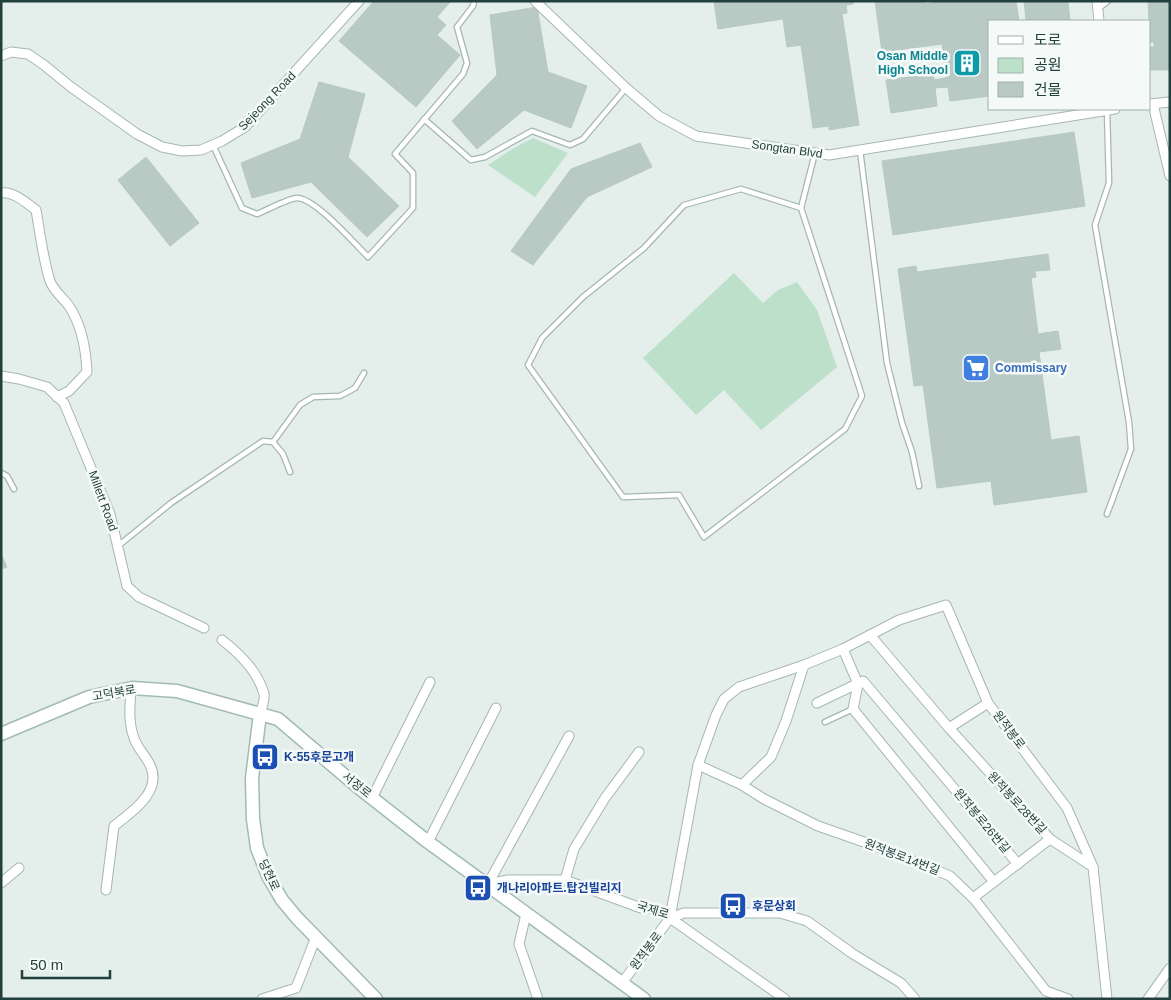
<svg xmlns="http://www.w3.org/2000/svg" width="1171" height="1000" font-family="Helvetica,'Noto Sans KR',sans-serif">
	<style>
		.green { fill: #bce0ca }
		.building { fill: #b9c9c4; stroke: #b6c9c3 }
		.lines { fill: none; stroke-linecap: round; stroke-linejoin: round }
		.lane-casing { stroke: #a6b7b3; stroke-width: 7 }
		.street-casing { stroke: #a6b7b3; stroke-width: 11 }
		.secondary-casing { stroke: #a2bbb5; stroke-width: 15 }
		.lane { stroke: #fff; stroke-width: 4.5 }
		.street { stroke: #fff; stroke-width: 9 }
		.secondary { stroke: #fff; stroke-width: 12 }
		.labels { text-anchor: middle; stroke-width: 5; stroke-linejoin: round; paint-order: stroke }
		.culture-label { font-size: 12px; font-weight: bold; fill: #0d838f; stroke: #f5faf8; text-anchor: end }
		.street-label { font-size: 12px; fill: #22413c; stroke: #f5faf8 }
		.shop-label { font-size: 12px; font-weight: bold; fill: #366cbe; stroke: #f5faf8; text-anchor: start }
		.transit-label { font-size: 12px; font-weight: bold; fill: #164399; stroke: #f5faf8; text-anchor: start }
	</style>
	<rect width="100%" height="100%" fill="#e4eeeb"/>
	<g class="green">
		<polygon points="533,138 568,153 535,197 488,165 514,148"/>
		<polygon points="734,273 763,303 778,290 797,282 817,310 837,367 761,430 724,390 696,415 643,358"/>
	</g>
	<g class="building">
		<polygon points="374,1 451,1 437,17 446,25 437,35 460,55 416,107 339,41"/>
		<polygon points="714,1 853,1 853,4 846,5 847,13 842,14 859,125 829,130 829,126 813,128 801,45 787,47 783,19 718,29"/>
		<polygon points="875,1 925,1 925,4 943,1 1016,1 1019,21 1026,20 1024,1 1068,1 1070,21 990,21 990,96 950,101 948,87 935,88 937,106 891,113 886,80 933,74 934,80 946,78 942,44 882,52"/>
		<polygon points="1148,1 1170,1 1170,70 1150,70 1150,47 1154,47 1154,42 1150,42"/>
		<polygon points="537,7 548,72 587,86 571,128 524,110 477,149 452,121 497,75 490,15"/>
		<polygon points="319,82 365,94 348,157 399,206 367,237 311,182 252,198 241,163 300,139"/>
		<polygon points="1074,132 1085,206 893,235 882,161"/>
		<polygon points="640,143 652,167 587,197 533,265 511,251 571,169"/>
		<polygon points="146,157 199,223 170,246 118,180"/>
		<polygon points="1048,254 1050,270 1035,271 1036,277 1031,278 1038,334 1058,331 1061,349 1039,352 1051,440 1079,436 1087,492 994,505 991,481 937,488 923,385 914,386 898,269 916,266 917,272"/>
		<polygon points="1,554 7,567 1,569"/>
	</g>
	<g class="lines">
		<g class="lane-casing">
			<g id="lane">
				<polyline points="1098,9 1108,1"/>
				<polyline points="1107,110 1109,183 1095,225 1129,422 1131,449 1107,514"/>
				<polyline points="424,119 471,160 485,157 532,131 570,145 583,139 626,88"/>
				<path d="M213,145L242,208L257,214C265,211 289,198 297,198C315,198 354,243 368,257L413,208V173L395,154L463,74L467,63L457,27L473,6L474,1"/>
				<polyline points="860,150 887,363 902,423 912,452 919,486"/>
				<polyline points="801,208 741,189 684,205 644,248 583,297 542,338 528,365 623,497 679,495 704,537 845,429 862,396 801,208 815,153"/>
				<polyline points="273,442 300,405 313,397 340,396 355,388 364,373"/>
				<polyline points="1,473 7,476 14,489"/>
				<polyline points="118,546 171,503 263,441 273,442 283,454 290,472"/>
				<polyline points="825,722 853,709"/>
			</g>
		</g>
		<g class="street-casing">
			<g id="street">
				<polyline points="535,1 626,88 659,116 696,136 829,155 1115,109"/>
				<polyline points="1097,1 1099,21"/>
				<polyline points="1,56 11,52 28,54 44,65 71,87 137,134 162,147 182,151 201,150 222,141 245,127 359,1"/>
				<polyline points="1150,104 1170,102"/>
				<polyline points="1153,104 1170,176"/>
				<path d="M1,193C14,191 26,203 36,210C40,233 43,259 50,281C53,290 63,298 69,306C81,324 86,350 87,372L69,391L57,397"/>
				<polyline points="1,376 19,379 47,387 64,403 110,514 127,586 139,597 204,628"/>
				<polyline points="870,635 949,728 1050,839 1093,867"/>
				<path d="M222,640C239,653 258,672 264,694C265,699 262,708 260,714"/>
				<polyline points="843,649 858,684 853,709 994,882"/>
				<polyline points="817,703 863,681 1018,864"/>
				<polyline points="949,728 988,703"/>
				<polyline points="698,765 742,785 764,799 818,826 884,849 950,876 975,900 1046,991 1068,999"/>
				<polyline points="742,785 771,757 786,721 804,665"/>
				<polyline points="372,798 430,682"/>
				<polyline points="428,842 496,708"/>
				<polyline points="565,880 574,849 605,798 639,752"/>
				<polyline points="1,883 19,868"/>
				<polyline points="488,884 508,880 565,880 641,908 656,909 670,918 684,913 780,913 807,921 853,954 901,983 915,999"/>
				<polyline points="488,884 569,736"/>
				<path d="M106,890L114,826C132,812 163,791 150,765C146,756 137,748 134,738C128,722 130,706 131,688"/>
				<polyline points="973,898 1050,839"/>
				<polyline points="526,914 519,944 538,999"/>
				<polyline points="670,918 785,999"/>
				<polyline points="622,983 670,918 698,765 716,715 724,699 739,687 804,665 843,649 899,620 946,605 988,703 1067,808 1093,867 1107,999"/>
				<polyline points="262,999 296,988 316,937"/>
				<polyline points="1148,999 1170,968"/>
			</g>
		</g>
		<g class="secondary-casing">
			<g id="secondary">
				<polyline points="260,714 252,778 253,819 257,848 268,876 282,900 297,918 376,999"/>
				<polyline points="1,734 89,697 132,688 177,691 278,719 358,787 428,842 644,999"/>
			</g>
		</g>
		<use href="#lane" class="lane"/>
		<use href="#street" class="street"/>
		<use href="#secondary" class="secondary"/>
	</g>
	<defs>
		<g id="building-square" transform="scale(1.4375)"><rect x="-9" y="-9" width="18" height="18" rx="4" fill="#0f9aa8" stroke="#f5faf8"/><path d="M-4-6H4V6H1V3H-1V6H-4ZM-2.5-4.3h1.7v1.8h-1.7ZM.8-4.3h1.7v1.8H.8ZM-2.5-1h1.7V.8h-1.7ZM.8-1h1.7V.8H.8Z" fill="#fff"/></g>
		<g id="supermarket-square" transform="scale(1.4375)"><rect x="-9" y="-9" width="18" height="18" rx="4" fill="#3f7fe0" stroke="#f5faf8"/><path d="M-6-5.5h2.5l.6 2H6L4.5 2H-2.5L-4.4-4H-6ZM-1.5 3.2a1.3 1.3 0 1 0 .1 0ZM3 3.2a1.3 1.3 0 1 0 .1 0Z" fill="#fff"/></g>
		<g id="bus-square" transform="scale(1.4375)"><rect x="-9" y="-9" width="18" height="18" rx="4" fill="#1a4fb4" stroke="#f5faf8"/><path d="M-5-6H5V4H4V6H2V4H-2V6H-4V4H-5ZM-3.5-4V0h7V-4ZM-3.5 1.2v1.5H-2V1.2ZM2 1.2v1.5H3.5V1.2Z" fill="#fff"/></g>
	</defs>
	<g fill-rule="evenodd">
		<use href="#building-square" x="967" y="63"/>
		<use href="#supermarket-square" x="976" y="368"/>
		<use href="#bus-square" x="265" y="757"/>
		<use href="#bus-square" x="478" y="888"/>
		<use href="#bus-square" x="733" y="906"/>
	</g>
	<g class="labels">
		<g class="culture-label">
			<text x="948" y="60">Osan Middle<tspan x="948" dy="14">High School</tspan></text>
		</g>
		<g class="street-label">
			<text transform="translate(267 101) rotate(-46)" y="4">Sejeong Road</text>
			<text transform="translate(787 149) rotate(8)" y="4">Songtan Blvd</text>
			<text transform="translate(103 501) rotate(70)" y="4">Millett Road</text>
			<text transform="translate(114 693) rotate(-10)" y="4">고덕북로</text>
			<text transform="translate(1009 730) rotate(53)" y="4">원적봉로</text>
			<text transform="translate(357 785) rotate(39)" y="4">서정로</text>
			<text transform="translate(1017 803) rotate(47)" y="4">원적봉로28번길</text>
			<text transform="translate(982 821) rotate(50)" y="4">원적봉로26번길</text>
			<text transform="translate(902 857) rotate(21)" y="4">원적봉로14번길</text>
			<text transform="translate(269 875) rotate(65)" y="4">당현로</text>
			<text transform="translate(653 910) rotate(17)" y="4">국제로</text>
			<text transform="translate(646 951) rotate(-53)" y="4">원적봉로</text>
		</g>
		<g class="shop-label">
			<text x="995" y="372">Commissary</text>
		</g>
		<g class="transit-label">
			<text x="284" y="761">K-55후문고개</text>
			<text x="497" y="892">개나리아파트.탑건빌리지</text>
			<text x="752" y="910">후문상회</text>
		</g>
	</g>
	<rect width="1171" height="1000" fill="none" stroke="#22413c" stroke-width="5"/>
	<rect x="988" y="20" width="162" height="90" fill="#f5faf8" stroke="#a1b0ad"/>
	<rect x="998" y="36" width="25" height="8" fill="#ffffff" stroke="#a1b0ad"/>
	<text x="1034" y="45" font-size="15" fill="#22413c">도로</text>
	<rect x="998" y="58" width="25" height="15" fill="#bce0ca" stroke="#a1b0ad"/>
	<text x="1034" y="70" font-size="15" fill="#22413c">공원</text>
	<rect x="998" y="82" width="25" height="15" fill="#b9c9c4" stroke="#a1b0ad"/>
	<text x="1034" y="95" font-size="15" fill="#22413c">건물</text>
	<path d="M22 970v8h88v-8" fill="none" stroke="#22413c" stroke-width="2.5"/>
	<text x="30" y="970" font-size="15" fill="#22413c" stroke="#f5faf8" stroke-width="4" paint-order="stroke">50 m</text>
</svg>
